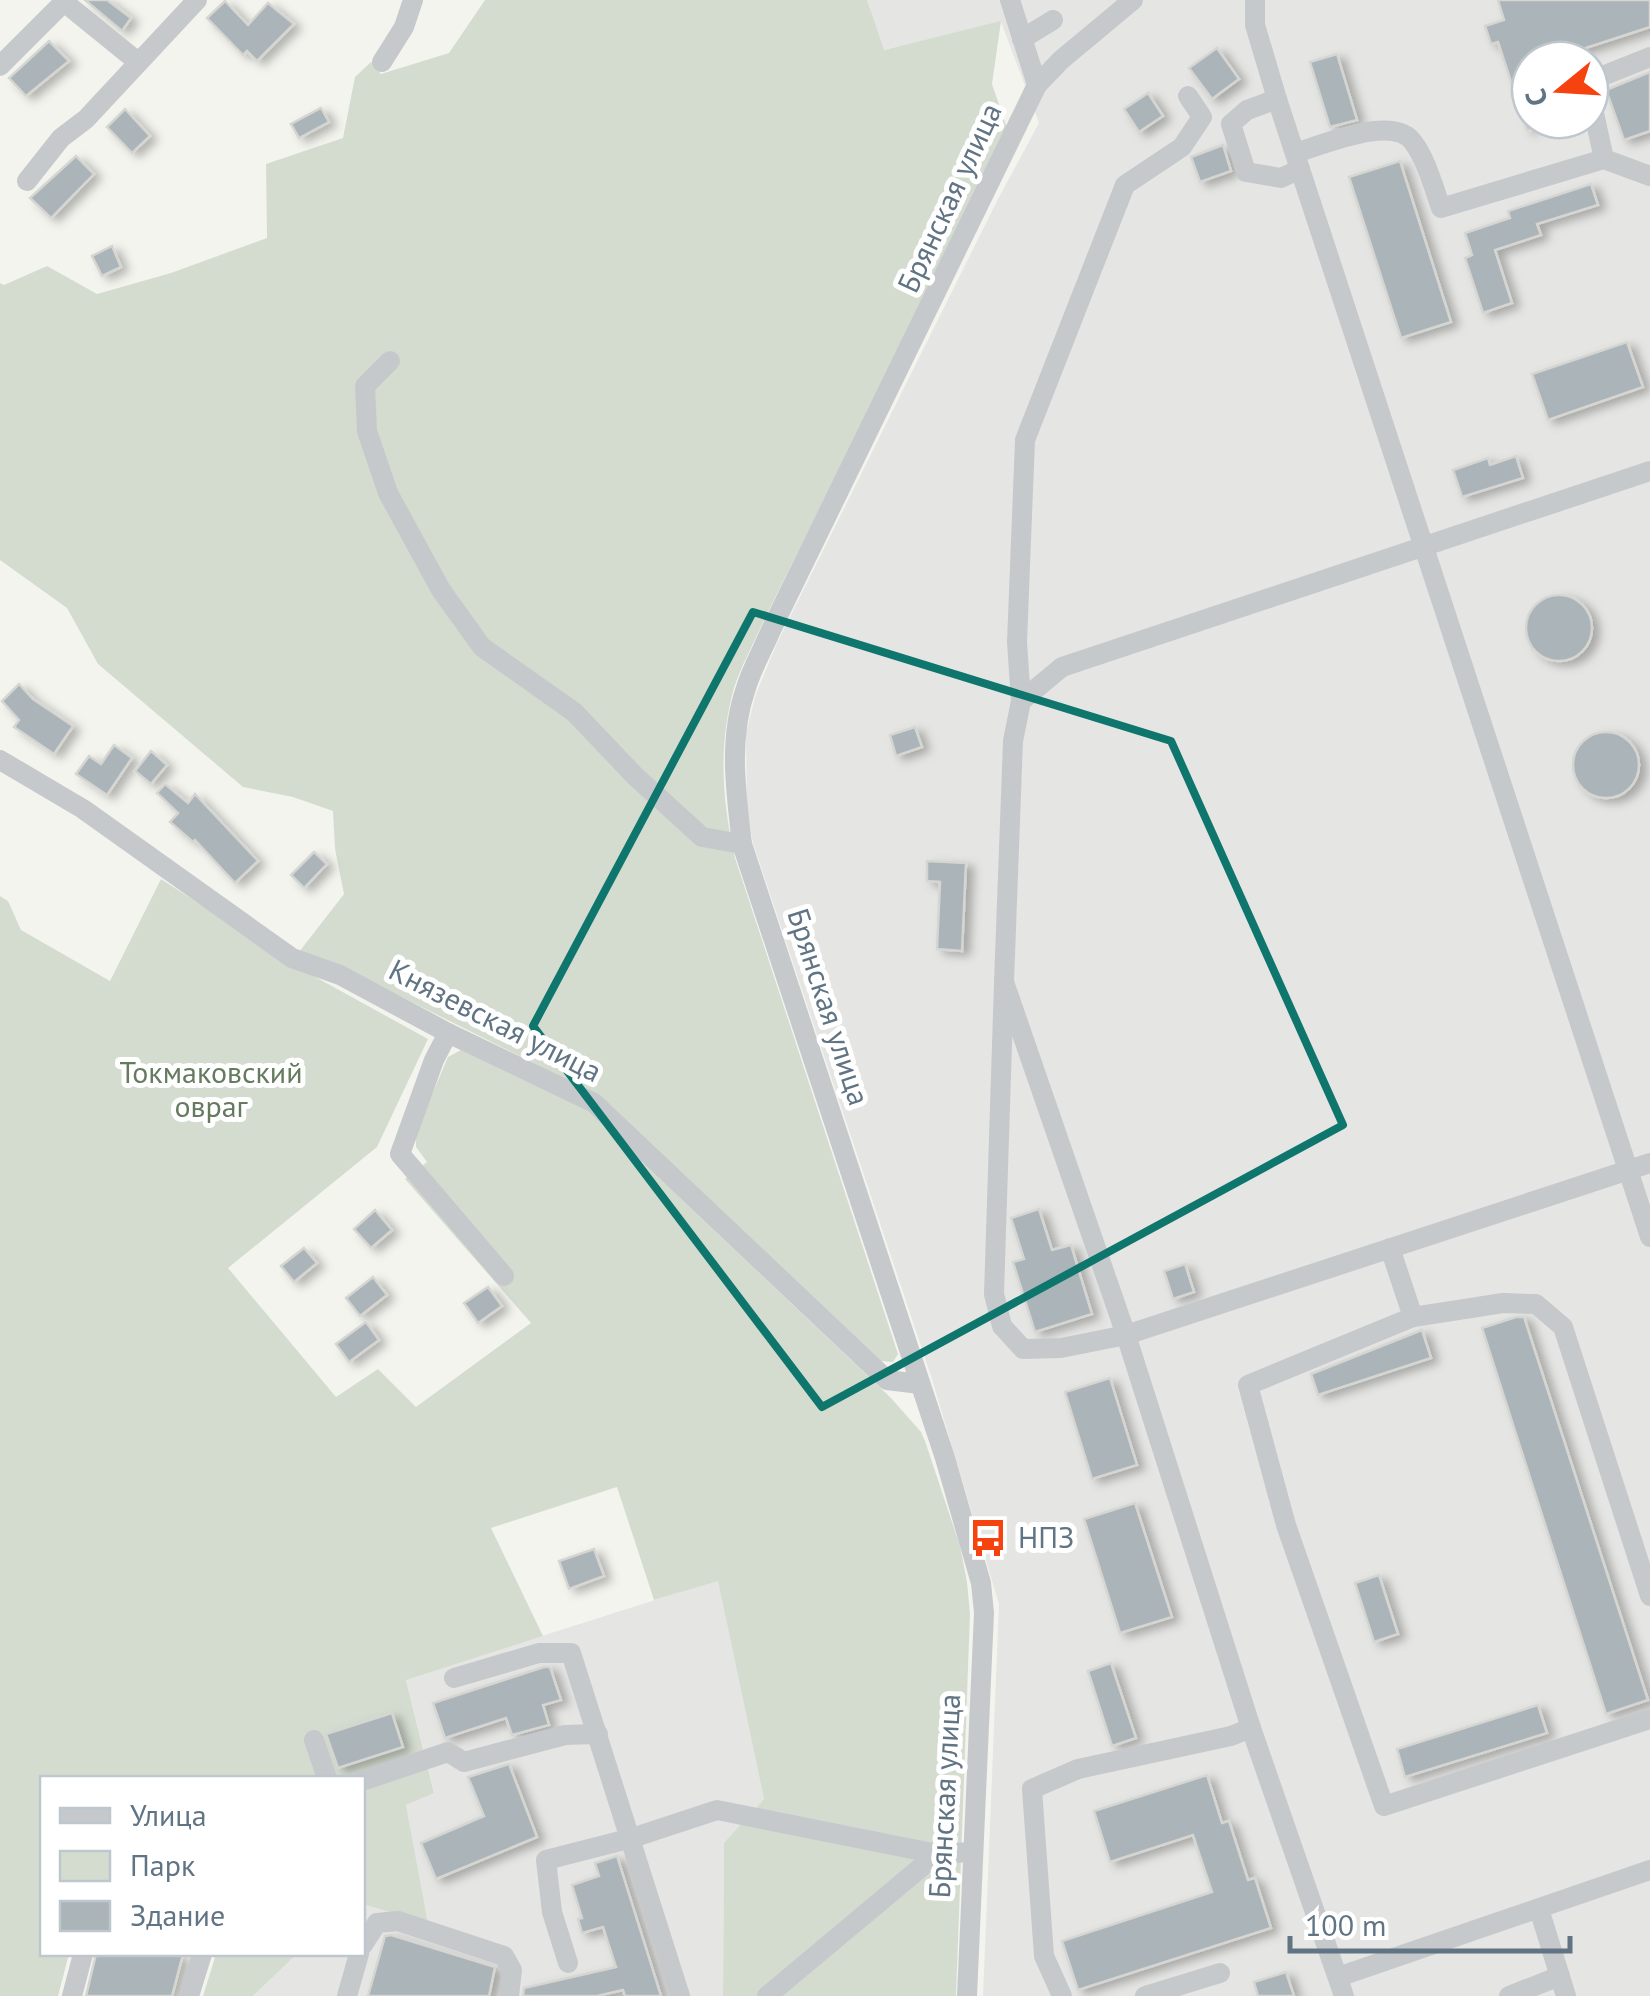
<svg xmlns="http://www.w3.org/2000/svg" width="1650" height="1996" font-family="'PT Sans',sans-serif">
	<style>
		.built { fill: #e5e6e3; fill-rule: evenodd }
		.green { fill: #d4dcd0 }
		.building { fill: #abb4b9; stroke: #d5d5d2; stroke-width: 2.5; filter: url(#shadow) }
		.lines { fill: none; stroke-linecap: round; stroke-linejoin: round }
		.minor { stroke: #c6c9cc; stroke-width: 20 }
		.marked { fill: none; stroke: #0f766e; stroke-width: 8; stroke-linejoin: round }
		.labels { text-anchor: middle; stroke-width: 10; stroke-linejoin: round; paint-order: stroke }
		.street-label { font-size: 30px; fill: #607484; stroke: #fff }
		.park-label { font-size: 30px; fill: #657a5f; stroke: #fff }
		.poi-label { font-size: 30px; fill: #607484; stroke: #fff; text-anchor: start }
	</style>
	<defs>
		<filter id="shadow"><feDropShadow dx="7" dy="4" stdDeviation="5" flood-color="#0004"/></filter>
	</defs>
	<rect width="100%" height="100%" fill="#f4f4ef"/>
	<g class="built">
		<path d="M867,0H1650V1996H983L999,1604L931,1376L753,843L747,810L746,733L756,694L777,643L998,199L1039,123L1001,22L883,50ZM1530,60H1590V120H1530Z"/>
		<polygon points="718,1580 764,1799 724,1844 723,1996 253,1996 297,1954 362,1954 363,1904 427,1923 406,1805 434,1792 406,1679"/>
	</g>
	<g class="green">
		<path d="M485,0H867L884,50L1001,21L992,84L1008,131L762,624C753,645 741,666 734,688C718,745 722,801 735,858L898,1354L893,1362L880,1361L597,1095L344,968L299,952L344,894L335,849L333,811L293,797L243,787L98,664L67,608L0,560V283L4,285L47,266L97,294L171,273L267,238L266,164L343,138L355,77L371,62L381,74L449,53Z"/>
		<polygon points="161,879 290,963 428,1039 377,1147 228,1268 336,1397 378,1369 416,1407 531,1323 405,1179 427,1162 416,1147 416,1132 448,1057 461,1050 588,1111 891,1398 921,1432 925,1441 960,1546 967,1582 970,1614 956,1996 723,1996 724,1843 764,1799 718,1581 654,1600 617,1487 491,1528 543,1636 406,1680 434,1793 406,1805 428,1924 363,1904 362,1778 42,1778 42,1954 69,1954 58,1996 0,1996 0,896 8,901 21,930 110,981"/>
		<polygon points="216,1954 297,1954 253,1996 203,1996"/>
	</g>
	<g class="building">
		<polygon points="85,0 107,0 131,18 122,31"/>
		<polygon points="1498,0 1650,0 1650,27 1564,55 1566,60 1530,60 1530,130 1527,130 1498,42 1491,44 1485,26 1504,20"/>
		<polygon points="225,1 248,25 268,3 294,24 257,61 247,51 243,55 207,18"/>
		<polygon points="49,41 69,61 26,96 9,78"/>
		<polygon points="1217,48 1239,79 1212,99 1189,68"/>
		<polygon points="1337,54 1357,120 1330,127 1310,62"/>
		<polygon points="1650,72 1650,131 1624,140 1606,90"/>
		<polygon points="1148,93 1163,116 1139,132 1124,109"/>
		<polygon points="321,108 329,122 299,138 291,124"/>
		<polygon points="125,109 150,136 132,153 107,127"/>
		<polygon points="1223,145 1231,171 1200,182 1191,157"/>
		<polygon points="76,156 94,174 51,218 30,198"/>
		<polygon points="1400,161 1451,322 1401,338 1349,177"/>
		<polygon points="1591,184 1598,205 1537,224 1541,235 1495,250 1512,303 1483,313 1465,258 1472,255 1465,233 1510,218 1508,211"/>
		<polygon points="112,246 121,267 102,276 92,256"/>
		<polygon points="1627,342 1643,387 1548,420 1532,374"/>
		<polygon points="1516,456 1523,478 1462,497 1453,470 1488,458 1490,465"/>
		<circle cx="1559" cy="628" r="33"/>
		<polygon points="19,684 33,699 73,726 54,754 14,727 19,720 2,701"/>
		<polygon points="915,727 922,747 896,756 890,735"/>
		<circle cx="1606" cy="765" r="33"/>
		<polygon points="114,745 132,758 107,795 76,774 89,756 101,764"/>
		<polygon points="151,751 167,765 151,784 135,771"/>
		<polygon points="165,784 188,803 195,794 258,861 235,883 195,840 193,842 170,822 178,813 157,793"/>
		<polygon points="314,852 327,864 304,888 291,875"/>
		<polygon points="927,861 966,863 962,951 937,949 940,882 927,881"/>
		<polygon points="1039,1209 1052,1250 1071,1245 1092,1314 1035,1332 1013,1262 1024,1259 1011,1218"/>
		<polygon points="375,1210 392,1230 371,1248 354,1229"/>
		<polygon points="304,1248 317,1263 294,1282 281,1266"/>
		<polygon points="1185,1264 1194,1292 1173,1299 1164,1271"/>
		<polygon points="373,1277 387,1295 360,1316 346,1298"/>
		<polygon points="488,1287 502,1306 478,1323 464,1303"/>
		<polygon points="1516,1317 1524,1317 1648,1700 1606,1714 1482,1328"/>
		<polygon points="366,1322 379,1340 349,1362 336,1344"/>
		<polygon points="1422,1330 1431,1358 1318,1395 1311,1374"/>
		<polygon points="1110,1378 1137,1465 1092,1479 1065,1392"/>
		<polygon points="1135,1503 1172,1617 1120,1633 1084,1519"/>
		<polygon points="594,1549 604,1576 569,1589 559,1561"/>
		<polygon points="1379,1575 1398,1634 1374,1642 1355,1583"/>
		<polygon points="1111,1663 1136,1738 1112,1746 1088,1671"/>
		<polygon points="544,1667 550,1667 561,1700 543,1705 549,1725 512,1735 506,1718 445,1738 433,1703"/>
		<polygon points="1538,1705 1547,1733 1405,1777 1397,1749"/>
		<polygon points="392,1713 403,1747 338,1768 326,1734"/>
		<polygon points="509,1764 537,1837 436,1879 421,1843 484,1816 468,1777"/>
		<polygon points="1207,1775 1222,1823 1229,1821 1248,1880 1255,1878 1271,1928 1078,1990 1062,1941 1212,1892 1193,1835 1110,1862 1094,1811"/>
		<polygon points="617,1856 661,1996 625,1996 623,1990 597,1996 523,1996 524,1988 616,1967 603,1927 582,1933 578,1919 582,1918 572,1885 599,1876 595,1863"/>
		<polygon points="391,1935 495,1967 489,1996 368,1996 385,1936"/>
		<polygon points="96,1954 183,1954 172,1996 86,1996"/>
		<polygon points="1286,1972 1294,1996 1258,1996 1254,1982"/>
	</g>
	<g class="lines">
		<g class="minor">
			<polyline points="1010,0 1037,85"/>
			<polyline points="1255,0 1255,25 1277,99 1650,1237"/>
			<polyline points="64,2 138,62"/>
			<polyline points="1022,39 1053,20"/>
			<polyline points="382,62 404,27 413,0"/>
			<polyline points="0,66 66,0"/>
			<polyline points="1590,81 1650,57"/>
			<polyline points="1590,95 1604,159"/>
			<polyline points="1277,99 1247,110 1231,124 1246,172 1281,178 1300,169"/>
			<path d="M1295,153C1323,145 1393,114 1413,142C1427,161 1433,186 1441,208L1604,159L1650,176"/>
			<polyline points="27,181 61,138 86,119 197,0"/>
			<polyline points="390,361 365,386 367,431 388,493 441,590 482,647 574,712 636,777 702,837 742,844"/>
			<polyline points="1021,701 1017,642 1025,440 1125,185 1182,147 1202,117 1188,96"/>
			<polyline points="0,760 83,809 292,958 340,975 448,1033 594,1103 887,1380 920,1384"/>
			<polyline points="1004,982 994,1294 1002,1326 1023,1349 1061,1348 1126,1335 1004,982 1013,741 1021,701 1062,667 1650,471"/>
			<polyline points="448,1033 434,1060 400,1154 504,1276"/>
			<polyline points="1390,1248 1413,1317 1248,1385 1286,1525 1384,1806 1650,1719"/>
			<polyline points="1413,1317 1503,1303 1536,1304 1563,1327 1650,1596"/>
			<polyline points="454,1678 539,1653 571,1653 680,1996"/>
			<polyline points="314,1740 327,1778"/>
			<polyline points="362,1781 448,1752 464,1762 565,1735 598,1734"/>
			<polyline points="1539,1909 1566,1996"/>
			<polyline points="362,1946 377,1923 398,1921 504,1956 512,1970 509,1996"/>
			<polyline points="568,1963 552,1912 546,1860 632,1838 717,1810 937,1854"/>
			<polyline points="1338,1977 1650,1870"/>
			<polyline points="72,1996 83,1954"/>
			<polyline points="189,1996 202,1954"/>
			<polyline points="347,1996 359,1954"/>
			<polyline points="767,1996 937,1854 972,1852"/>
			<path d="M967,1996L984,1613L981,1583L945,1458L742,844C736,792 728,739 746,688C752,668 763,649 771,630L1037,85L1061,60L1133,0"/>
			<polyline points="1062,1996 1044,1956 1032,1789 1078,1769 1231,1736 1251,1728"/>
			<polyline points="1145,1996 1220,1973"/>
			<polyline points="1344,1996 1251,1728 1126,1335 1650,1163"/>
			<polyline points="1509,1996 1560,1976"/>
		</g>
	</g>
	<path class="marked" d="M753,612L1171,741L1343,1125L822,1407L533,1026Z"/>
	<defs>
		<g id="bus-bare" transform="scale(3)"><path d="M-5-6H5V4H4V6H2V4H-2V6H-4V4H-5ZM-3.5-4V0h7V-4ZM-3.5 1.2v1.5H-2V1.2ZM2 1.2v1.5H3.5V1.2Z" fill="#f5420f" stroke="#fff" stroke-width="2.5" paint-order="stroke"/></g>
	</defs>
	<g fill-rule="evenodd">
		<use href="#bus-bare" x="988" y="1538"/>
	</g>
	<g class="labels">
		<g class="street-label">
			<text transform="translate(950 198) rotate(-65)" y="10">Брянская улица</text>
			<text transform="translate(828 1007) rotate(72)" y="10">Брянская улица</text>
			<text transform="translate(495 1021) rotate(27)" y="10">Князевская улица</text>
			<text transform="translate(945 1796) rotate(-87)" y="10">Брянская улица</text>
		</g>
		<g class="park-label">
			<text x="211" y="1083">Токмаковский<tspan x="211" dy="34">овраг</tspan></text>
		</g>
		<g class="poi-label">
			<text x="1018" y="1548">НПЗ</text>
		</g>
	</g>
	<rect x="40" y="1776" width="325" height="180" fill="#ffffff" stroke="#bfc7ce" stroke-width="2.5"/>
	<rect x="60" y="1808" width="50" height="15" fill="#c6c9cc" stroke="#bfc7ce" stroke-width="2.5"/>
	<text x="130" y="1826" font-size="30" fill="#607484">Улица</text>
	<rect x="60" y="1851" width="50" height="30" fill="#d4dcd0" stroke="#bfc7ce" stroke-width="2.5"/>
	<text x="130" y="1876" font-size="30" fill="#607484">Парк</text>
	<rect x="60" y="1901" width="50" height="30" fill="#abb4b9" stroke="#bfc7ce" stroke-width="2.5"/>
	<text x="130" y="1926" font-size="30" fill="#607484">Здание</text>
	<g transform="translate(1560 90) rotate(252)"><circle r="48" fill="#ffffff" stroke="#bfc7ce" stroke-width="2.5"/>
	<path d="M0-8L18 38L0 25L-18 38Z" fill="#f5420f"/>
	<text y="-15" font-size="28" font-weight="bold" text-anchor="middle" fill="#607484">С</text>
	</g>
	<path d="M1290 1936v15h280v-15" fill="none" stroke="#607484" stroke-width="5"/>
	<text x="1305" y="1936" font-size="30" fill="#607484" stroke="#ffffff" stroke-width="8" paint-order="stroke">100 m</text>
</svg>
